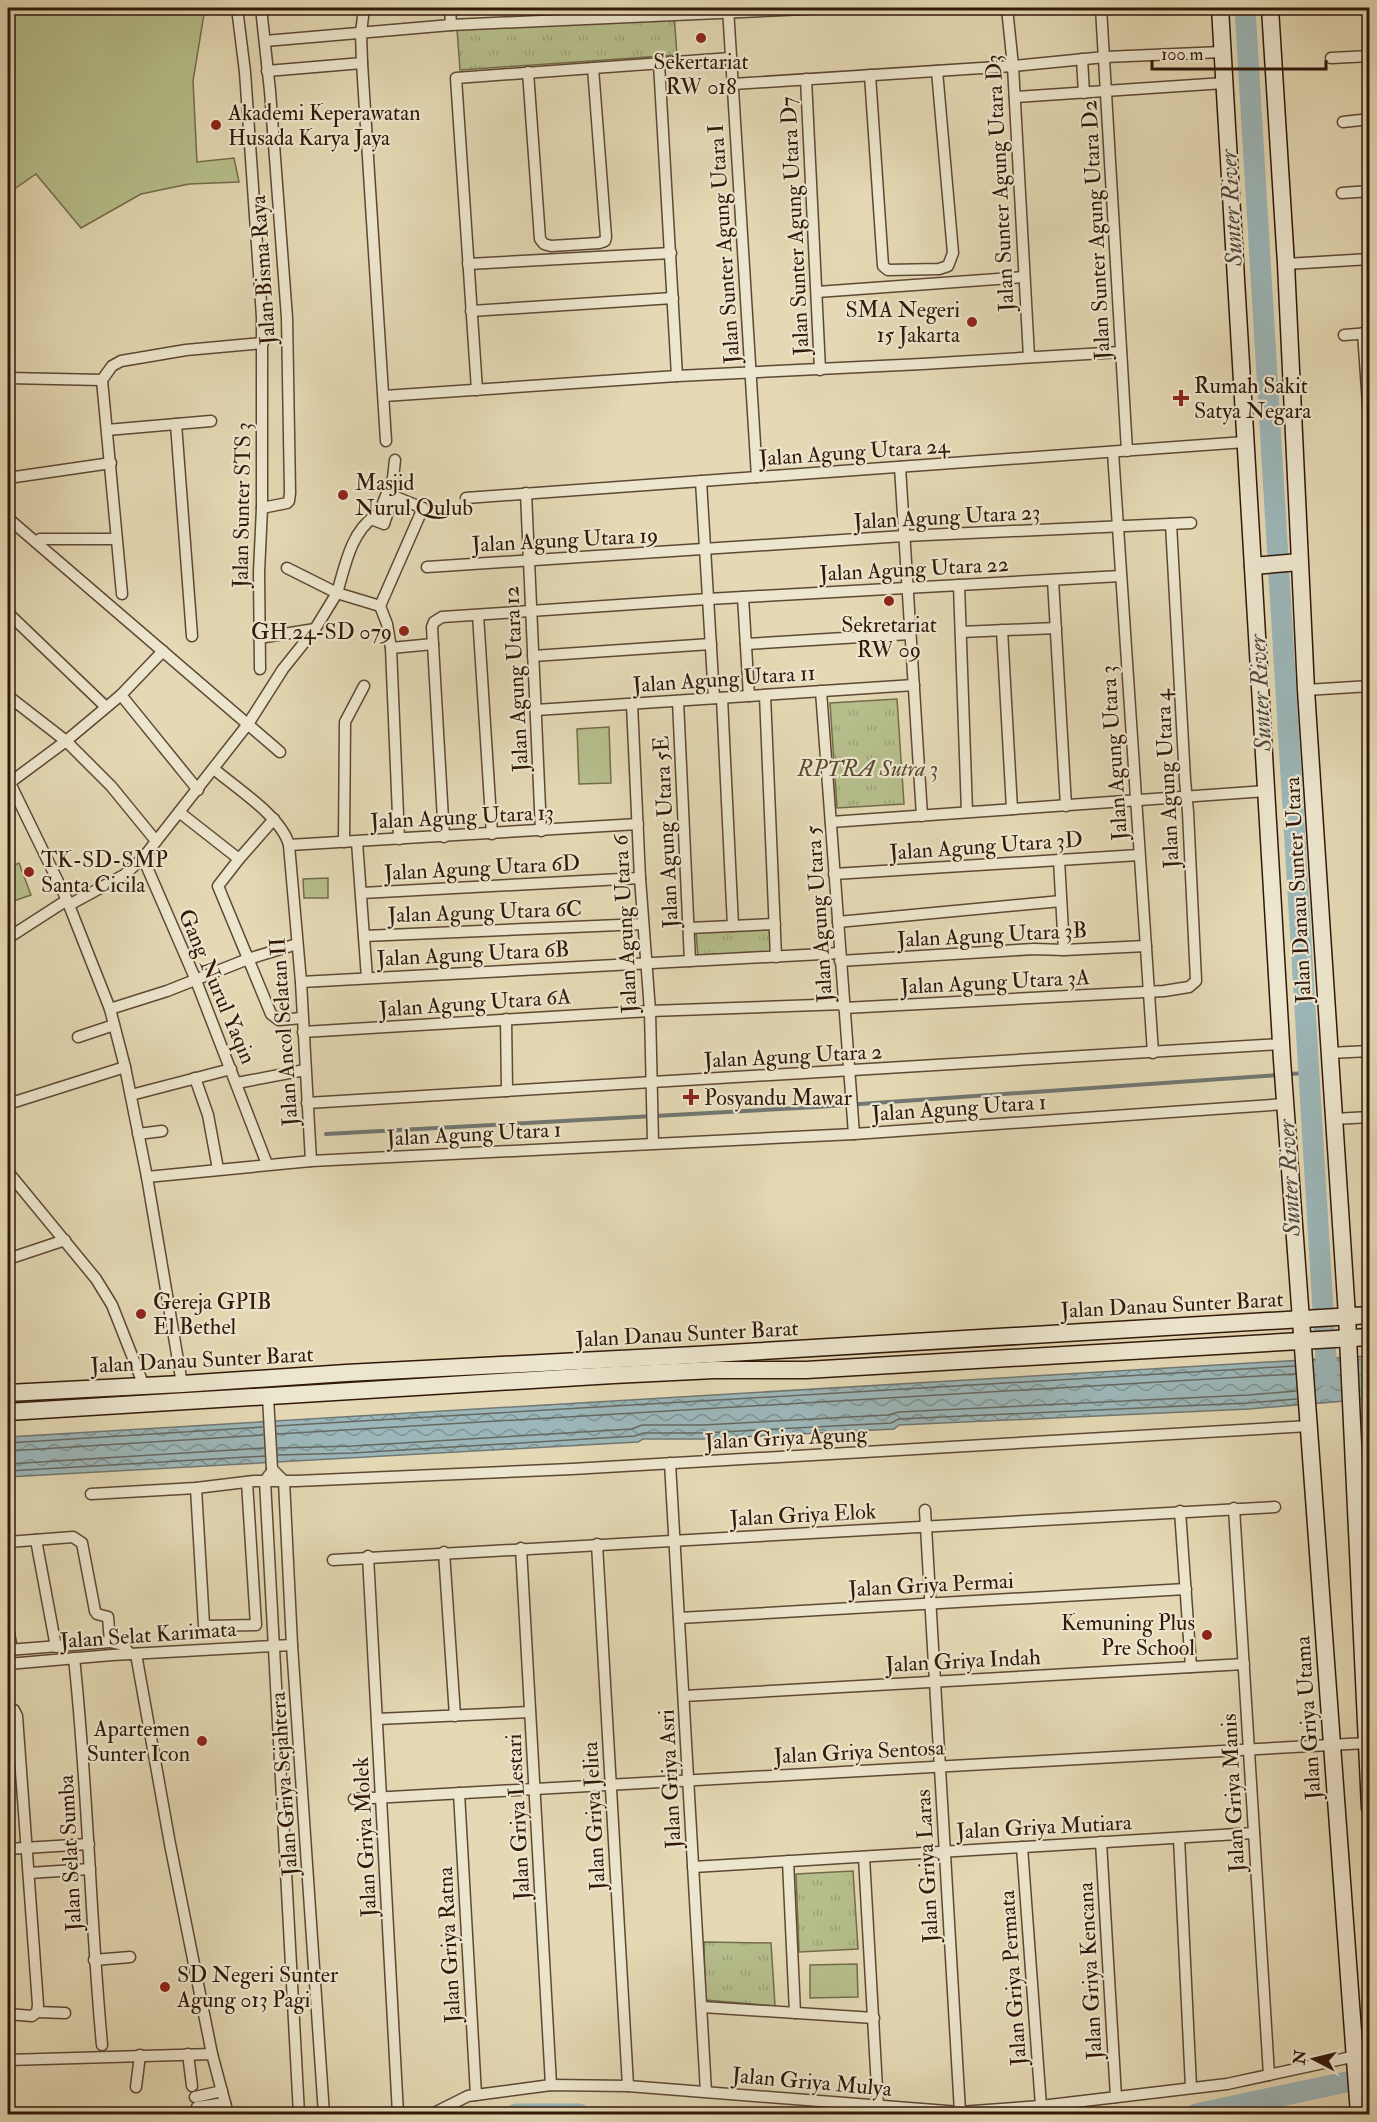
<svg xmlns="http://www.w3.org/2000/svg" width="1377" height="2122" font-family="'IM FELL Double Pica',serif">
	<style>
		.grass { fill: #b6bf8c; stroke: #746c4b; stroke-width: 1.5 }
		.park { fill: url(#park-tufts); stroke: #746c4b; stroke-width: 1.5 }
		.water { fill: url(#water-waves); stroke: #717773; stroke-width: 1.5 }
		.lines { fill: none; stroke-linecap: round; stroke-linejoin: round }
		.shore { stroke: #666862; stroke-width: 1.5 }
		.stream { stroke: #717773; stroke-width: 4 }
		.river { stroke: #9cb7b9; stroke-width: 21 }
		.minor-casing { stroke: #5e4834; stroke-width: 13 }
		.secondary-casing { stroke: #31180a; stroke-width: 19 }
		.minor { stroke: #ede6ce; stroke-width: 10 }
		.secondary { stroke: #ede6ce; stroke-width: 16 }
		.poi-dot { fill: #8f2418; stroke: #ede6ce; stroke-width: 2 }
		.labels { text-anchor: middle; stroke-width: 4.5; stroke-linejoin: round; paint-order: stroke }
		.poi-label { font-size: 22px; fill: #31180a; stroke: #ede6ce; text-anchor: start }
		.street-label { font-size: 22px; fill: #31180a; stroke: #ede6ce }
		.park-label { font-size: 22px; font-style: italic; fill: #594a31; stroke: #ede6ce }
		.water-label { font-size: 24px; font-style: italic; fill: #51483f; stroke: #ede6ce }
	</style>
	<defs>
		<pattern id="park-tufts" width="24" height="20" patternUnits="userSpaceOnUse" patternTransform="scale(1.5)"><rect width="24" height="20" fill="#b6bf8c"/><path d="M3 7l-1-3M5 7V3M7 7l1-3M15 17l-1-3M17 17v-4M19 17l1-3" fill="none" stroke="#9da377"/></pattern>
		<pattern id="water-waves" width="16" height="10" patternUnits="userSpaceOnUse" patternTransform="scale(1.5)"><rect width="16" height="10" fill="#9cb7b9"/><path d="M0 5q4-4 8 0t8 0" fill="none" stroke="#809495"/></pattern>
	</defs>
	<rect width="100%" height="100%" fill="#e4d9b4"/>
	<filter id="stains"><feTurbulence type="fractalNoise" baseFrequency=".00333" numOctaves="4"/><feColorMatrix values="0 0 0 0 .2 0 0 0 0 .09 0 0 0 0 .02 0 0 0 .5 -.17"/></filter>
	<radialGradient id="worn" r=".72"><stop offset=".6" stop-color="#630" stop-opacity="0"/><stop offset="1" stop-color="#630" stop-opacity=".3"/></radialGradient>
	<g class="grass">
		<polygon points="8,8 205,8 193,81 197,162 234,158 239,182 189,184 141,194 81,228 36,174 10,192 8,188"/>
		<polygon points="609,727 611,783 579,784 577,729"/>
		<polygon points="19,863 31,895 8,903 8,868"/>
		<polygon points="328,878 328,898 304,898 303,879"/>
		<polygon points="857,1964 858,1997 810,1998 810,1965"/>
	</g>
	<g class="park">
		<polygon points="674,14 677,55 460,70 457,29"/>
		<polygon points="897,699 904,804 837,808 830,703"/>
		<polygon points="770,928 771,954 698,958 696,932"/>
		<polygon points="853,1871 858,1949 799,1952 796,1874"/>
		<polygon points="704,1942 771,1943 775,2006 705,2000"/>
	</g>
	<polygon class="water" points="1369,1356 1369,1399 1249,1409 899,1425 894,1429 703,1439 643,1439 638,1442 8,1477 8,1437"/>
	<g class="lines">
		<g class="shore">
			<polyline points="276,1426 1295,1366"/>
			<polyline points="277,1434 1295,1374"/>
			<polyline points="8,1443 263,1427"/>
			<polyline points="278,1448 353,1446 632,1429 642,1425 703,1425 888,1415 899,1412 1248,1395 1296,1391"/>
			<polyline points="8,1451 263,1435"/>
			<polyline points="278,1455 353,1453 635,1436 643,1433 703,1433 891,1423 899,1419 1248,1403 1297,1399"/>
			<polyline points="8,1464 264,1448"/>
			<polyline points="8,1471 265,1456"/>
		</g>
		<g class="stream">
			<polyline points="1288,1074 1309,1073"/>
			<polyline points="326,1134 817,1107 1278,1075"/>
		</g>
		<g class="river">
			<polyline points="1245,8 1327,1376"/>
			<polyline points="516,2114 579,2114"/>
			<polyline points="1196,2114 1370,2077"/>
		</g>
		<g class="minor-casing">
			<g id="minor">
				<polyline points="237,8 245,72 262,317 262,508 259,572 260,669"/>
				<polyline points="261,8 270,91 287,318 290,493 289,501 287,503 262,508"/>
				<polyline points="364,8 361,33 362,63 386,441"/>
				<polyline points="450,8 451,25"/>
				<polyline points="728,8 757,477"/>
				<polyline points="1007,8 1013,66 1029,357"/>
				<polyline points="1101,8 1127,451"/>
				<polyline points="265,41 451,25 828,8"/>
				<polyline points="1331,58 1370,56"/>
				<polyline points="1082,59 1084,93"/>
				<polyline points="659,63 677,376"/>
				<polyline points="267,71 362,63"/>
				<polyline points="528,72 540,239 544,244 551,246 599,243 605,241 606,237 593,68"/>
				<polyline points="870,75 883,266 888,270 939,269 948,266 953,253 937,71"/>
				<polyline points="806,79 820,370"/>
				<polyline points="733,84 1013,66 1105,57 1222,52"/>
				<polyline points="1015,97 1224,83"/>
				<polyline points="1343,122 1370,119"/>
				<polyline points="1342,193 1370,191"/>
				<polyline points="468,264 671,253"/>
				<polyline points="1286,264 1370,259"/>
				<polyline points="817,292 1024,277"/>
				<polyline points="471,311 673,298"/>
				<polyline points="1363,333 1370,432"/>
				<polyline points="1344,335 1370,333"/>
				<polyline points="8,378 102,380"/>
				<polyline points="477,390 456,78 731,58"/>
				<polyline points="384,396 677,376 922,364 1121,352"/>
				<polyline points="176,424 192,636"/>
				<polyline points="107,430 211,421"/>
				<polyline points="1113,452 1153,1053"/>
				<polyline points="900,467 922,816"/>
				<polyline points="8,478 111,463"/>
				<polyline points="701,481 714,698"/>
				<polyline points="526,493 541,831"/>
				<polyline points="466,498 1245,442"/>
				<polyline points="383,503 393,478 395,460"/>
				<polyline points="10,520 280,752"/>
				<polyline points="40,539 116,539"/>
				<polyline points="427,567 904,536 1191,523"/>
				<path d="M287,568L337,593C345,566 351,532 375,516"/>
				<polyline points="1053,580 1066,806"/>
				<polyline points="959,585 967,812"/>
				<polyline points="122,594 102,380 112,366 121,361 186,350 263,343"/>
				<polyline points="743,597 749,696"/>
				<polyline points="380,606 387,624 391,648 399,839"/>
				<polyline points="8,613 106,707"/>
				<polyline points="478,615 492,834"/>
				<polyline points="1002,630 1012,809"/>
				<polyline points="961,632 1056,628"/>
				<polyline points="259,638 315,629"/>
				<polyline points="746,644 910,634"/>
				<polyline points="391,648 433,644"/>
				<polyline points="533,656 711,644"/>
				<polyline points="1306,690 1370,686"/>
				<polyline points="821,691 854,1134"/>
				<polyline points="121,695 163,651"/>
				<polyline points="765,695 776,957"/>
				<polyline points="8,696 66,741 111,786 156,841"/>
				<polyline points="722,698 733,926"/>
				<polyline points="678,701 690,961"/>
				<polyline points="632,704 640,878 650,1011 653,1143"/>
				<polyline points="536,710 914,685"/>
				<path d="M214,769C236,788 282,817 289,845L301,982L311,1161"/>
				<polyline points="10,783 67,900 110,1009 125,1067 147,1177 182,1384"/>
				<polyline points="8,784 66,741 121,695 198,790"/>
				<polyline points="179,812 239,859"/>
				<polyline points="274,819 239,859 218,886 271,1014 279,1020 302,1018"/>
				<polyline points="831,822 1266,791"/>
				<polyline points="444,837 432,627 434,622 442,617 708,599 1121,576"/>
				<polyline points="344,842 345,722 364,686"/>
				<polyline points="357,842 367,978"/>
				<polyline points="289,845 638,824"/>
				<polyline points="143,858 195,978 267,1164"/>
				<polyline points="1059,860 1064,950"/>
				<polyline points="834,874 1139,855"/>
				<polyline points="362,893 640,878"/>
				<polyline points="69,905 124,875 143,858 248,724 283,669 315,629 337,593 380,606 423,508 393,496 384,524 371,519"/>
				<polyline points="838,922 1061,901"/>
				<polyline points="689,928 775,924"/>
				<polyline points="364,936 643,924"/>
				<polyline points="8,938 67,900"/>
				<polyline points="840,961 1034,949 1064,950 1146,946"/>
				<polyline points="301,982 840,953"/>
				<polyline points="844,1008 1164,991 1189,987 1196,981 1188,812 1185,780 1171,524"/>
				<polyline points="110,1009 167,991 248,959 297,944"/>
				<polyline points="506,1019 507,1091"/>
				<polyline points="303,1032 650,1011 844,1004"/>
				<polyline points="78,1037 114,1025"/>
				<polyline points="1329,1053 1370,1051"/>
				<polyline points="195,1078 208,1115 218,1169"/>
				<polyline points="237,1083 305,1070"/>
				<polyline points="131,1095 231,1069"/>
				<polyline points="307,1103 1281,1044"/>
				<polyline points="8,1104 125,1067"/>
				<polyline points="1334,1119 1370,1117"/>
				<polyline points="138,1134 162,1131"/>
				<polyline points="8,1172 96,1279 112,1305 144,1386"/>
				<polyline points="147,1177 311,1161 854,1134 1285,1104"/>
				<polyline points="8,1259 65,1240"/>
				<polyline points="268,1397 272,1469"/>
				<polyline points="670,1463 706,2092"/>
				<polyline points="272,1469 284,1481 292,1645 324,2114"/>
				<polyline points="269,1475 265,1481 299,2114"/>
				<polyline points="196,1488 204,1625 206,1626 256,1625 247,1482"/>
				<polyline points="91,1494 196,1488 254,1481 296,1481 572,1469 1309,1426"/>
				<polyline points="1234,1508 1269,2075"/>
				<polyline points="925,1510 960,2112"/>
				<polyline points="1180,1511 1191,1667"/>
				<polyline points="36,1540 56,1647"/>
				<polyline points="8,1542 73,1537 82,1543 95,1611 97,1614 108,1617 110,1642 123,1645 130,1654"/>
				<polyline points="597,1544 628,2086"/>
				<polyline points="521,1548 551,2085"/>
				<polyline points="444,1552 455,1716"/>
				<polyline points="368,1556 398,2114"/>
				<polyline points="333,1560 1275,1507"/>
				<polyline points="679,1618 1186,1589"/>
				<polyline points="8,1628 12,1650"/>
				<polyline points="8,1650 110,1642"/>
				<polyline points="136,1654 170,1844 212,2054"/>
				<path d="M74,1658C88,1787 90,1916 102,2045"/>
				<polyline points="8,1664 112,1655 292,1645"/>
				<polyline points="684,1696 1244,1664"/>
				<polyline points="8,1710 14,1710 17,1716 38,2005 37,2012 32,2016 8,2014"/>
				<polyline points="377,1719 530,1712"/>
				<polyline points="459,1793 476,2095"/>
				<polyline points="354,1799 1367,1743"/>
				<polyline points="1179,1838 1191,2087"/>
				<polyline points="1101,1842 1116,2097"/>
				<polyline points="1022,1847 1041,2106"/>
				<polyline points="8,1849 89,1844"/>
				<polyline points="864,1857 878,2106"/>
				<polyline points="788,1861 795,2013"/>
				<polyline points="693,1867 1254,1833"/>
				<polyline points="29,1873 90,1869"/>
				<polyline points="94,1960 130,1957"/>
				<polyline points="702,2007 874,2018"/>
				<polyline points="37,2012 65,2013"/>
				<polyline points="188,2054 192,2086"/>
				<polyline points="8,2060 212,2054 228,2114"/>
				<polyline points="136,2087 140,2055"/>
				<polyline points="195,2097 222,2091"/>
				<polyline points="197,2107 225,2103"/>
				<polyline points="432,2114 468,2096 551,2085 628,2086 960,2112 1041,2106 1227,2084 1370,2053"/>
			</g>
		</g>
		<g class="secondary-casing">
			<g id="secondary">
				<polyline points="1220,8 1282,1060 1359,2114"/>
				<polyline points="1270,8 1286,264 1306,690 1347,1316 1370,1808"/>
				<polyline points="1253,566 1299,562"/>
				<polyline points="8,1393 182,1384 346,1373 695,1355 1370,1315"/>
				<polyline points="8,1412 613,1375 714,1370 806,1370 1370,1337"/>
			</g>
		</g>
		<use href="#minor" class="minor"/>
		<use href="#secondary" class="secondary"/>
	</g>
	<g class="poi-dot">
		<circle cx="701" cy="38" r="6"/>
		<circle cx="216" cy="125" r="6"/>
		<circle cx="972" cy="322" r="6"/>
		<path d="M1178 389h6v6h6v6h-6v6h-6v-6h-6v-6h6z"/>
		<circle cx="343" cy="495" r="6"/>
		<circle cx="889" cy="601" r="6"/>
		<circle cx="404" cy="631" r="6"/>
		<circle cx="29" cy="872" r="6"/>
		<path d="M688 1088h6v6h6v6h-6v6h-6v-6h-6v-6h6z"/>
		<circle cx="141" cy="1314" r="6"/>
		<circle cx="1207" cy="1635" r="6"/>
		<circle cx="202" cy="1741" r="6"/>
		<circle cx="165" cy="1987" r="6"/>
	</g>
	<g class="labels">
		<g class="poi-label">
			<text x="701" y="69" text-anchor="middle">Sekertariat<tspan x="701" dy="25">RW 018</tspan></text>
			<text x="228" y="120">Akademi Keperawatan<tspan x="228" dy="25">Husada Karya Jaya</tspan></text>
			<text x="960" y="317" text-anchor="end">SMA Negeri<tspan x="960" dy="25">15 Jakarta</tspan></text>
			<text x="1194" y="393">Rumah Sakit<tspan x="1194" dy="25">Satya Negara</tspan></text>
			<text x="355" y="490">Masjid<tspan x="355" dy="25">Nurul Qulub</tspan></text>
			<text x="889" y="632" text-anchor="middle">Sekretariat<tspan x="889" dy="25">RW 09</tspan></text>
			<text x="392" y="639" text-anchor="end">GH 24-SD 079</text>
			<text x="41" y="867">TK-SD-SMP<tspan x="41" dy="25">Santa Cicila</tspan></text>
			<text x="704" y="1105">Posyandu Mawar</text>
			<text x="153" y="1309">Gereja GPIB<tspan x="153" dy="25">El Bethel</tspan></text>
			<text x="1195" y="1630" text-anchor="end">Kemuning Plus<tspan x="1195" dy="25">Pre School</tspan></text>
			<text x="190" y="1736" text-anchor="end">Apartemen<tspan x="190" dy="25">Sunter Icon</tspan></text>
			<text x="177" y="1982">SD Negeri Sunter<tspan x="177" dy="25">Agung 013 Pagi</tspan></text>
		</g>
		<g class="street-label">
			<text transform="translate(999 183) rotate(-93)" y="8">Jalan Sunter Agung Utara D3</text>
			<text transform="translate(794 226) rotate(-93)" y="8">Jalan Sunter Agung Utara D7</text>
			<text transform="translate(1095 230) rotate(-93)" y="8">Jalan Sunter Agung Utara D2</text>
			<text transform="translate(723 244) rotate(-94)" y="8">Jalan Sunter Agung Utara I</text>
			<text transform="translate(262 270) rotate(-94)" y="8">Jalan Bisma Raya</text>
			<text transform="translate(854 451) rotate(-4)" y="8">Jalan Agung Utara 24</text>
			<text transform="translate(241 505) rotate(-89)" y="8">Jalan Sunter STS 3</text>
			<text transform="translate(947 516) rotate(-3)" y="8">Jalan Agung Utara 23</text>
			<text transform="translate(565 539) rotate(-3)" y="8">Jalan Agung Utara 19</text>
			<text transform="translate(914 568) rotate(-3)" y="8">Jalan Agung Utara 22</text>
			<text transform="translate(724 678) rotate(-4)" y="8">Jalan Agung Utara 11</text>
			<text transform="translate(515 679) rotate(-93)" y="8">Jalan Agung Utara 12</text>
			<text transform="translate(1113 753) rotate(-94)" y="8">Jalan Agung Utara 3</text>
			<text transform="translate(1166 779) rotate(-93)" y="8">Jalan Agung Utara 4</text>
			<text transform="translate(462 816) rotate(-3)" y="8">Jalan Agung Utara 13</text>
			<text transform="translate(665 832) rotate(-93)" y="8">Jalan Agung Utara 5E</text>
			<text transform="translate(986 845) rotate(-4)" y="8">Jalan Agung Utara 3D</text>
			<text transform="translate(482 867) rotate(-3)" y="8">Jalan Agung Utara 6D</text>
			<text transform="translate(1297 890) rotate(-93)" y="8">Jalan Danau Sunter Utara</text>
			<text transform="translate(485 911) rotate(-2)" y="8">Jalan Agung Utara 6C</text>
			<text transform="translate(818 914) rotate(-94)" y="8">Jalan Agung Utara 5</text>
			<text transform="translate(624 924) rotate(-93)" y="8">Jalan Agung Utara 6</text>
			<text transform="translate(992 934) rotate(-3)" y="8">Jalan Agung Utara 3B</text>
			<text transform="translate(473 953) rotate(-3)" y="8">Jalan Agung Utara 6B</text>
			<text transform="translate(995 981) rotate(-3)" y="8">Jalan Agung Utara 3A</text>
			<text transform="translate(218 986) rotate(67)" y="8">Gang Nurul Yaqin</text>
			<text transform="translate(475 1002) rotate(-4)" y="8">Jalan Agung Utara 6A</text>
			<text transform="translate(283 1032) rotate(-94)" y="8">Jalan Ancol Selatan II</text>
			<text transform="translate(793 1055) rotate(-3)" y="8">Jalan Agung Utara 2</text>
			<text transform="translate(959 1107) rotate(-4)" y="8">Jalan Agung Utara 1</text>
			<text transform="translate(474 1133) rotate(-3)" y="8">Jalan Agung Utara 1</text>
			<text transform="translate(1172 1304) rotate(-3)" y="8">Jalan Danau Sunter Barat</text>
			<text transform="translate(687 1333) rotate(-3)" y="8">Jalan Danau Sunter Barat</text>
			<text transform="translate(202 1359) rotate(-3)" y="8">Jalan Danau Sunter Barat</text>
			<text transform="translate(786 1437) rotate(-3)" y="8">Jalan Griya Agung</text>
			<text transform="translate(803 1514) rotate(-3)" y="8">Jalan Griya Elok</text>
			<text transform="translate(931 1584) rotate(-3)" y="8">Jalan Griya Permai</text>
			<text transform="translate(148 1634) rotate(-4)" y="8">Jalan Selat Karimata</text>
			<text transform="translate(963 1660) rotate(-3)" y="8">Jalan Griya Indah</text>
			<text transform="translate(1307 1718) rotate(-94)" y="8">Jalan Griya Utama</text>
			<text transform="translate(859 1751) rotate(-3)" y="8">Jalan Griya Sentosa</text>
			<text transform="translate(669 1779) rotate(-93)" y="8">Jalan Griya Asri</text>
			<text transform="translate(283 1784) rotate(-94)" y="8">Jalan Griya Sejahtera</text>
			<text transform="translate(1232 1793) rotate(-93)" y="8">Jalan Griya Manis</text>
			<text transform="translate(593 1816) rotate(-93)" y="8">Jalan Griya Jelita</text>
			<text transform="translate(517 1817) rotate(-93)" y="8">Jalan Griya Lestari</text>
			<text transform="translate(1044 1826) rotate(-3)" y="8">Jalan Griya Mutiara</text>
			<text transform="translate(364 1837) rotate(-93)" y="8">Jalan Griya Molek</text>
			<text transform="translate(69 1853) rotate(-93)" y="8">Jalan Selat Sumba</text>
			<text transform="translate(926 1866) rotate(-93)" y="8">Jalan Griya Laras</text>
			<text transform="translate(448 1945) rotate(-93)" y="8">Jalan Griya Ratna</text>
			<text transform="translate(1089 1971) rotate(-93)" y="8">Jalan Griya Kencana</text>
			<text transform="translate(1012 1978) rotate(-94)" y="8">Jalan Griya Permata</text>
			<text transform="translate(812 2081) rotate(5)" y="8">Jalan Griya Mulya</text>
		</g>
		<g class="park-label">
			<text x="868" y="776">RPTRA Sutra 3</text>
		</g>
		<g class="water-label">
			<text transform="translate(1231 208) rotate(-93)" y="8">Sunter River</text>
			<text transform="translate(1260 693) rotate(-93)" y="8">Sunter River</text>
			<text transform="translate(1289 1178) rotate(-93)" y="8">Sunter River</text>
		</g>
	</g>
	<rect width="1377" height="2122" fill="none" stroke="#e4d9b4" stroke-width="30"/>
	<rect x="9" y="9" width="1359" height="2104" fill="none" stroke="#31180a" stroke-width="3"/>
	<rect x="15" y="15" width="1347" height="2092" fill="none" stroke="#31180a" stroke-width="1.5"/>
	<g transform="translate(1314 2059) rotate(277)" stroke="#ede6ce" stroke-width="4.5" paint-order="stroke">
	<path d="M0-4.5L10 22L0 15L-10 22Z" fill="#31180a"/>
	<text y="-9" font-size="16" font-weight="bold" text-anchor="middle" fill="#31180a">N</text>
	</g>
	<path d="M1152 60v9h174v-9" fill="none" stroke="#31180a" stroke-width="3"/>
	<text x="1161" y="60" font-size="18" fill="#31180a" stroke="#ede6ce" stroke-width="4.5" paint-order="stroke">100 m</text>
	<rect width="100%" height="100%" filter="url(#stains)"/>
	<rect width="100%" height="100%" fill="url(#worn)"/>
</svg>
